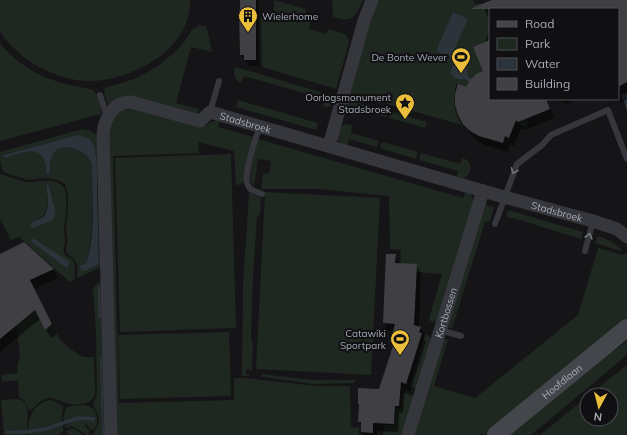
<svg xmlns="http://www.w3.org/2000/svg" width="627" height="435" font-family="Mulish,sans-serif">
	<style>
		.green { fill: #1f2721; fill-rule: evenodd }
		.water { fill: #2c333a }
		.shadow { fill: #0007 }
		.building { fill: #404044 }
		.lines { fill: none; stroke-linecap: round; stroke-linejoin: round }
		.lane { stroke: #36373c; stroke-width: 6 }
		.street { stroke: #36373c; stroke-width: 13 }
		.secondary { stroke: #44464c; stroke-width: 18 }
		.oneway { stroke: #75777f }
		.labels { text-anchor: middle; stroke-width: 4; stroke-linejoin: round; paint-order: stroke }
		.poi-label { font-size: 10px; fill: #a8abb6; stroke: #101012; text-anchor: end }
		.street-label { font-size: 10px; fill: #a8abb6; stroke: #101012 }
	</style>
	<rect width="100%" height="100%" fill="#151517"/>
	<g class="green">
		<path d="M0,0H190C192,49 132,81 89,81C65,81 34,68 17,51C12,46 2,37 0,30C0,25 0,7 0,0Z"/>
		<polygon points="273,0 274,0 306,9 306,19 311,20 309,29 326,34 329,29 345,34 348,38 349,41 348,46 336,89 262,67 261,18 263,18 263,11 274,11 274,0"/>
		<path d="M332,0H363C355,18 353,23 333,17Z"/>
		<path d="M378,0H473L475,4H482L492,0H541L490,9V99H546L550,109L532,116L522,115L529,123L524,128L517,121L513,125L506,138C482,142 459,131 455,105C454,97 457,91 458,84H456C453,99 453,112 462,125L349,93L369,22Z"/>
		<polygon points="199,25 205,26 207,28 212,52 191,47 176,103 199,109 197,115 109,106 104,94 105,88 128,81 139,77 158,66 175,52 184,42 192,30"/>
		<path d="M0,43C14,62 40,77 62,83C72,86 83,87 93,90L97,94L102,113L101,114L0,141Z"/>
		<path d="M236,67L337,97C335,103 332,108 324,107L323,106L325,99L244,76L241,83C235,80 232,73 236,67Z"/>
		<path d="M346,99L388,111L386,117L358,109L356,116C345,115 345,108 346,99Z"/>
		<polygon points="238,100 318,123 316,130 236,107"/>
		<polygon points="136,106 204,126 214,121 220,120 218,127 253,137 246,181 236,186 234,151 198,142 199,153 113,156 119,403 234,400 234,378 244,378 316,386 350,386 351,427 359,428 359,435 365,435 114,435 108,128 120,110"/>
		<polygon points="391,112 427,122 425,128 389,118"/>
		<polygon points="345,124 352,125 351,133 379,141 377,147 349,139 347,146 341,144 337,139 340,127"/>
		<path d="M82,129L91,131L97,136L101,267L77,278C77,263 80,263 66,253V252L67,241L66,228L68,210V193L65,184L62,182L54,179L42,178L28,180L4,172C0,168 0,159 0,152ZM77,135L97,172L99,263L81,265L86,263C95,233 92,200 92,169C92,165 91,160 88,157C81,150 61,143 54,152C50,158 48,166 46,173C46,168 46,161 43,157C36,146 14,154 3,156L4,155Z"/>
		<path d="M258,139L463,198L466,191L470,193L475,203L440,319L435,322L430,321L429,319L442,274L400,271L401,250L390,249L389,196L318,189H261L263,173L269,174L271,161L258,159L254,187C245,177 255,151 258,139Z"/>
		<polygon points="382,142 418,152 416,159 380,148"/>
		<path d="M421,153L460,164L462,158C477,161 471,182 456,178L458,171L419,160Z"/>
		<polygon points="231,154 236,328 120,332 115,158"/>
		<path d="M0,174C9,176 18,181 27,182C38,183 50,177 60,184C72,191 64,220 64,231C64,234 65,237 65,240C65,244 63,249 64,253C65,257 71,257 73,261C76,265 74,274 75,279L70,282L19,237L11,240L0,219ZM49,185L52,201L55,209L38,225L36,227H31L30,224C37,218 43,219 47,209V186Z"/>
		<polygon points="265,192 380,198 371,375 256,369"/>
		<polygon points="249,193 252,193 261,198 260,214 257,217 253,277 251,339 253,343 252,370 246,369 246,374 250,375 250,376 242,376 243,285"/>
		<polygon points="484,204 489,205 489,207 491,207 491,206 493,206 494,208 490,221 485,222 452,329 445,326"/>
		<polygon points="508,210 583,232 581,239 513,218 512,219 506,217"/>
		<path d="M597,236C607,239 615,242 622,250L620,251L595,243Z"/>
		<polygon points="598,248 599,248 623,255 627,252 627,319 488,434 481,434 479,435 412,435 442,338 448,340 434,386 475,398 578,315"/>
		<path d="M104,279L108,435H104L102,358H100L102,435H92C101,421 102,420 93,405L96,397L97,393L96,334L93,290L94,287ZM98,287H99L100,319L98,318Z"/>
		<path d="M35,310L45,330L52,324L60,340L72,350L83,357H94L95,393C94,405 75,406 66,403C60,402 55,397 48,398C40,399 35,407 30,411C26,404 27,401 19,397L18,380L2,382L1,375L18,373C16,364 19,363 20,354L16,326Z"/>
		<polygon points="229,332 231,396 120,399 118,335"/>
		<polygon points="425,334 429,336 433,343 417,389 410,386"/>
		<polygon points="627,341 627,355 531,435 507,435 613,348 615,350"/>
		<polygon points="627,365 627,435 540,435 587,397 587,419 611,419 611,395 589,395"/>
		<polygon points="262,374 313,380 355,380 354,383 314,384 262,377"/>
		<polygon points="402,392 416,397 405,435 383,435 384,425 395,425 396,407 401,408"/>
		<path d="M1,400C7,400 15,398 21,400C31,404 27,422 27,430L5,433H27L28,435H4Z"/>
		<path d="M49,400L54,401L63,406V408L61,422L46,427L28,430C29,416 34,404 49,400Z"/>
		<path d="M85,405C98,408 100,420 94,430L90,429L86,424L84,425L90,431L89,434L87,435L72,426L65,428V425C74,420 83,420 94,421L95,417C82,415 75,417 64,421L63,419L66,408L70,406Z"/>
		<polygon points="63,425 63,431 59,435 29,435 29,433 46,430"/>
		<polygon points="71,429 74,429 83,435 69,435 66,432 66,431"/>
	</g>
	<g class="water">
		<path d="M453,12L468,19L453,52L458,63C465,63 469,67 467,75L472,79L469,82L465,79C454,81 446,74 454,64L451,57L436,51Z"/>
		<polygon points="624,93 627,94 627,112 624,101 621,97 622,94"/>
		<path d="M77,135C83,136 90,138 93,144C98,157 97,177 97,191C98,215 98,239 99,263L98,264L87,270L82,271L81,270L80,266L86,263C96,235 92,198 92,169C92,165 91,160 88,157C80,149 61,142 53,154C49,160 50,165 50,172L48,174L46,173C46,169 46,162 43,158C36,145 15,155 5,158L3,156L4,155Z"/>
		<path d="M47,185L49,186C50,190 51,194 52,199C53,205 59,214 52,220C47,223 39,225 33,228L31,227L30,224C34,220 40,220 44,216C51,208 46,194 47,185Z"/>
		<polygon points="32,239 34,239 70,262 67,268 32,242 31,240"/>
		<polygon points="98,287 100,287 101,319 98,318"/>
		<polygon points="100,358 102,358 104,435 102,435"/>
		<path d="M79,416L95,417V420L94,421C75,418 66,425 49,430C36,433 18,435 5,433L6,431L27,430L46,427L75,417Z"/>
	</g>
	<g class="shadow">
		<polygon points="241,0 257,0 259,3 259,66 249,66 246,61 244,61 241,54"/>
		<polygon points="494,0 627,0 627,93 626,94 627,100 621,102 613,101 605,99 618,99 618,9 490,9 490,23 483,5"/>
		<polygon points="490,29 490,99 547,99 554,118 524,130 521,128 514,146 510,144 508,152 485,145 476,140 469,132 464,123 466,88 484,71 484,44"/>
		<polygon points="550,99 573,99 571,102 568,104"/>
		<polygon points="0,255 53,269 58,278 35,289 57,334 51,338 40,319 0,352"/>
		<polygon points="395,255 400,264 416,265 421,273 419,327 420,327 425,335 424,339 426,342 410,392 405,390 403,413 399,413 398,432 377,431 377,435 364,435 362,432 362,427 359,422 360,407 380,391 394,347 391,342 394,331 388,331 384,323"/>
	</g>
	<g class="building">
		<polygon points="240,0 256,0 256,60 244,60 244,55 240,55 239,10 240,10"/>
		<polygon points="492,0 627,0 627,82 618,87 618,9 470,9"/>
		<polygon points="490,40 490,99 546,99 550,109 518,122 516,120 509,138 505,136 503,143 479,136 470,131 463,124 458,114 455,104 455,94 458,84 466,87 470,80 476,74 483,71 473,47"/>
		<polygon points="24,242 54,269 30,280 52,324 45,330 35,310 0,339 0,254"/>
		<polygon points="386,254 396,254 395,263 417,264 414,325 421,327 419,332 422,333 406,384 401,382 399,406 395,406 394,424 373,423 373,433 361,432 361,422 358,422 359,407 359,404 358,404 358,388 379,389 394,343 390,342 395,324 383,323"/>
	</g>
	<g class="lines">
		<g class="lane">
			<polyline points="100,95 107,116"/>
			<polyline points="210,112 219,81"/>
			<path d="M260,126C255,140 245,169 247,183C248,185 249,187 250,189L262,194"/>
			<polyline points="495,224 517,164 542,145 551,135 608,110 627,159"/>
			<polyline points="585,251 593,221"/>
			<polyline points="440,330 461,336"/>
		</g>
		<g class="street">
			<polyline points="329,146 364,21 372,0"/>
			<path id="s1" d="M111,435L103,133C105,118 114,101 131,102L200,121L210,112L504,197L593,221L617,229L627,237"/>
			<path id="s2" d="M408,435L483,191"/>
		</g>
		<path class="secondary" id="s3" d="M496,435L627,328"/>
	</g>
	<defs><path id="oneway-chevron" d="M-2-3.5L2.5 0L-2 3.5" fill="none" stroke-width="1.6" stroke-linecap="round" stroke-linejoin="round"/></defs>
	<g class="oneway">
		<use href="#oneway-chevron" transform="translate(514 171) rotate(111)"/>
		<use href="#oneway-chevron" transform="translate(589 236) rotate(-76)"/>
	</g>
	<defs>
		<g id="building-pin" transform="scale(1)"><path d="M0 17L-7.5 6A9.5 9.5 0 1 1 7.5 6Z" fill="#eabe3b" stroke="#101012"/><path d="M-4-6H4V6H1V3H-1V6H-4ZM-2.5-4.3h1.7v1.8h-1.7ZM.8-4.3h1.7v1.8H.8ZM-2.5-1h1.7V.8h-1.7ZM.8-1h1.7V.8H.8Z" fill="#111"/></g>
		<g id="stadium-pin" transform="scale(1)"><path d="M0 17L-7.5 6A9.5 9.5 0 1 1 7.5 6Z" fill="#eabe3b" stroke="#101012"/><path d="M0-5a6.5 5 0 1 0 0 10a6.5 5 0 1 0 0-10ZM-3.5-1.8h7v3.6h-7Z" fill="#111"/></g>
		<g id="sight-pin" transform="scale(1)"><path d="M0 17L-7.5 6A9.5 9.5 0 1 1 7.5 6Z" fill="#eabe3b" stroke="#101012"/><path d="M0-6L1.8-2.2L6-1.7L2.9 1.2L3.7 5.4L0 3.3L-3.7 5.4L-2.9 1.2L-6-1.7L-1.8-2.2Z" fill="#111"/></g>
	</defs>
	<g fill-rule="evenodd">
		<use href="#building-pin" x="248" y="16"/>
		<use href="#stadium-pin" x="461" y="57"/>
		<use href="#sight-pin" x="405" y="103"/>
		<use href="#stadium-pin" x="400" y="339"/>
	</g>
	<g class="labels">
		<g class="poi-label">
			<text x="262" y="20" text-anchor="start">Wielerhome</text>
			<text x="447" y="61">De Bonte Wever</text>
			<text x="391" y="101">Oorlogsmonument<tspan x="391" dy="12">Stadsbroek</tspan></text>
			<text x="386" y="337">Catawiki<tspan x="386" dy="12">Sportpark</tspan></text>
		</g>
		<g class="street-label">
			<text dy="4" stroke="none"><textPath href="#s1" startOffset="470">Stadsbroek</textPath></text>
			<text dy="4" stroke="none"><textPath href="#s1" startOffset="794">Stadsbroek</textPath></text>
			<text dy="4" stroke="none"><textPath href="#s2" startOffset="128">Kortbossen</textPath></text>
			<text dy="4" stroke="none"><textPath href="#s3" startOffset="85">Hoofdlaan</textPath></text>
		</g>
	</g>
	<rect x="489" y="8" width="130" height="92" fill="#101012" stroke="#4d4e54"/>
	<rect x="497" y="21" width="20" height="6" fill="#44464c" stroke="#4d4e54"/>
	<text x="525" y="28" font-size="12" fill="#a8abb6">Road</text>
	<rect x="497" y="38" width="20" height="12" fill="#1f2721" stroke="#4d4e54"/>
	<text x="525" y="48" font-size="12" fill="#a8abb6">Park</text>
	<rect x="497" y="58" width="20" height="12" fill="#2c333a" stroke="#4d4e54"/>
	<text x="525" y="68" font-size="12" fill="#a8abb6">Water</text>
	<rect x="497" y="78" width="20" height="12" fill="#404044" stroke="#4d4e54"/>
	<text x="525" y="88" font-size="12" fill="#a8abb6">Building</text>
	<g transform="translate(599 407) rotate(187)"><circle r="19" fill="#101012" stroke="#4d4e54"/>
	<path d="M0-3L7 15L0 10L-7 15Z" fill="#eabe3b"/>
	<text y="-6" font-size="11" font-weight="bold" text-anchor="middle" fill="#a8abb6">N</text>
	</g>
</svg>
